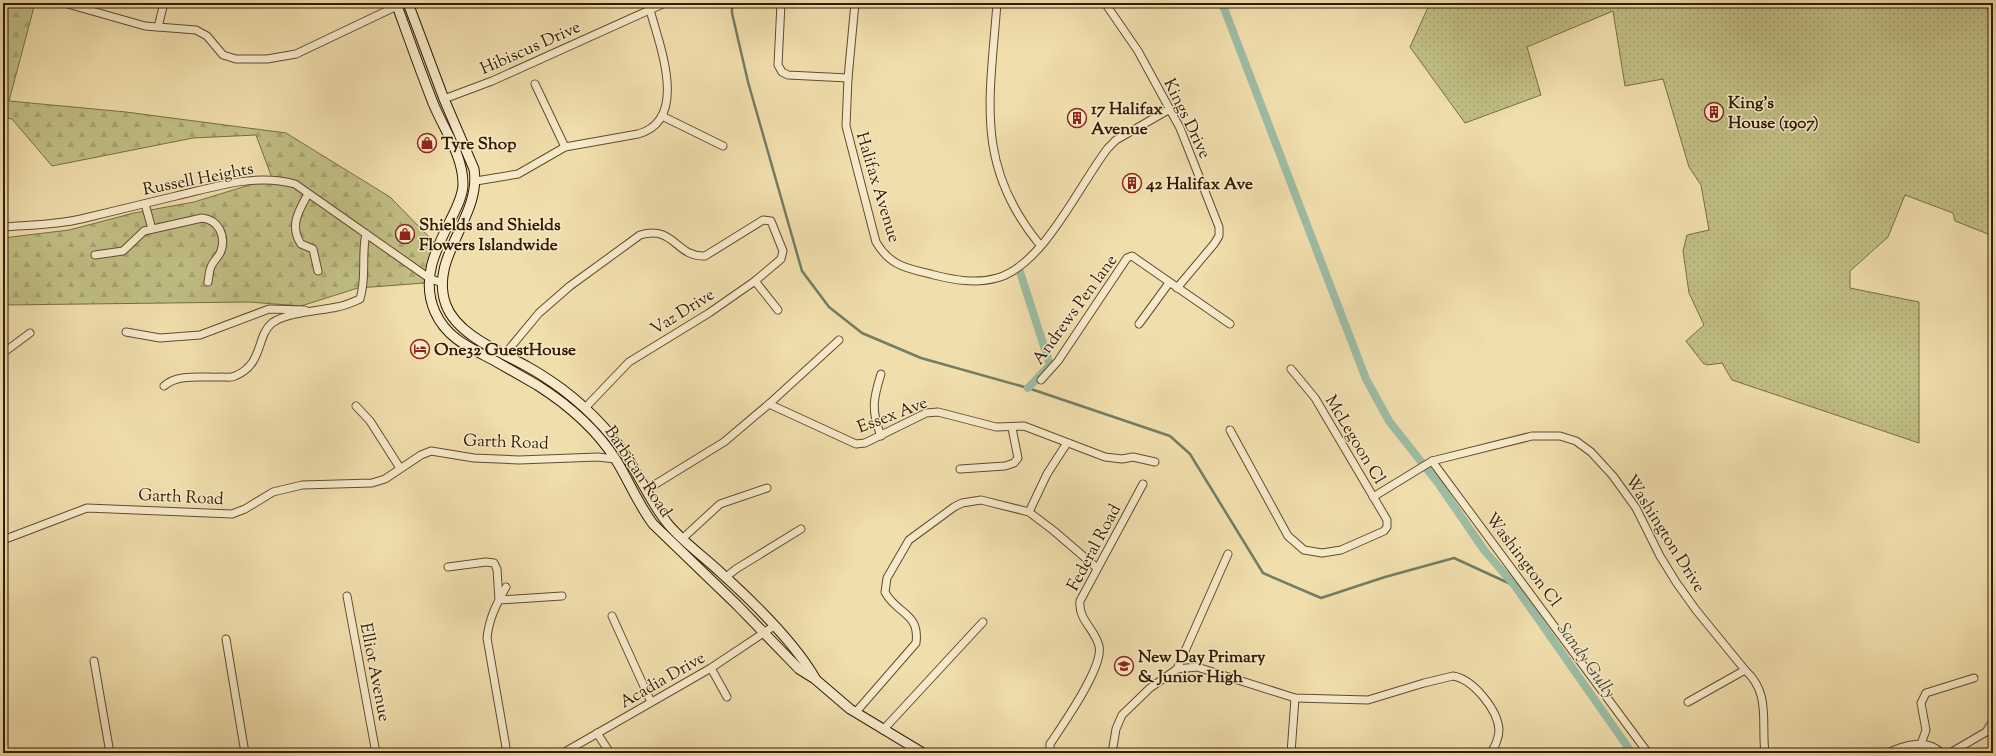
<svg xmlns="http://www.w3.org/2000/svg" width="1996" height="756" font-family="'Sorts Mill Goudy',serif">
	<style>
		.forest { fill: url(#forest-firs); stroke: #796e44 }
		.park { fill: url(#park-dots); stroke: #796e44 }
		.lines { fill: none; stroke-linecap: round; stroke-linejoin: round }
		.stream { stroke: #717d64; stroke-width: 2.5 }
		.canal { stroke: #9cbda5; stroke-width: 8 }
		.minor-casing { stroke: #614c2d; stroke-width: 9 }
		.secondary-casing { stroke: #311c02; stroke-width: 11 }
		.minor { stroke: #f6eaca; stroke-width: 7 }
		.secondary { stroke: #f6eaca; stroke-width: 9 }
		.labels { text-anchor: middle; stroke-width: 3; stroke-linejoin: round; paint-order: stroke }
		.street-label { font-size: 17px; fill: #311c02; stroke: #f6eaca }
		.poi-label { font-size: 17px; font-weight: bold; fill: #311c02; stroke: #f6eaca; text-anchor: start }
		.water-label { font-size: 18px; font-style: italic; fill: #514c33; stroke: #f6eaca }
	</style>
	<defs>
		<pattern id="forest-firs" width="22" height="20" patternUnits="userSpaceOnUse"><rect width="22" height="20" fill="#c1bf85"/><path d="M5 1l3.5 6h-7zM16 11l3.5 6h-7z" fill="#a6a471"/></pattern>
		<pattern id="park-dots" width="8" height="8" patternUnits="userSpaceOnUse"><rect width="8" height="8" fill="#c1bf85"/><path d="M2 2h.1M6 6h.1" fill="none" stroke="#a6a471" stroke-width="1.8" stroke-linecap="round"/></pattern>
	</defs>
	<rect width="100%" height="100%" fill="#f1dead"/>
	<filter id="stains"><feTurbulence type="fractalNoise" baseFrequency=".005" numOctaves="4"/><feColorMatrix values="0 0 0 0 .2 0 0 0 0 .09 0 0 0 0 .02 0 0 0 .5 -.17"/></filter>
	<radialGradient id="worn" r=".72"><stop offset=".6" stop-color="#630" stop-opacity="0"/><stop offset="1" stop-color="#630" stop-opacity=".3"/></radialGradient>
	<polygon class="forest" points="3,3 35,3 9,101 126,112 286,133 390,197 434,242 425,283 358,288 301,306 249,302 3,305 3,238 69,230 134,213 194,202 272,178 256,135 193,138 52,166 12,119 3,117"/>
	<polygon class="park" points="1430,3 1993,3 1993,236 1955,221 1953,213 1905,195 1888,237 1850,271 1850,288 1919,302 1919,443 1732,380 1722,363 1707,365 1703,363 1686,341 1704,325 1689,293 1683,251 1687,235 1709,230 1701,185 1689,167 1663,79 1625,86 1613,11 1527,47 1541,95 1465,123 1410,47"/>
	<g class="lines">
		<polyline class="stream" points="732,3 732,13 748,82 802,271 829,307 862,333 921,358 1028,388 1170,436 1190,454 1263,573 1321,598 1385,577 1454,558 1515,586"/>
		<g class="canal">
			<polyline points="1222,3 1366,379 1389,421 1438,483 1484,550 1515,586 1632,753"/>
			<polyline points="1020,272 1050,365 1028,388"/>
		</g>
		<g class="minor-casing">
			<g id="minor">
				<polyline points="64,3 145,26 196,30 207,36 223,55 236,59 267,59 296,54 397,6"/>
				<polyline points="781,3 778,65 782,72 788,75 848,78"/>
				<path d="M855,3L848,78L846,126L876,242C891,267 907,268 934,275C954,280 976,284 997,278C1044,265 1079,185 1108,148L1116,140L1170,109"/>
				<path d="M997,3C990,99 974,165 1040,245"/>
				<polyline points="1105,3 1138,51 1180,128 1219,227 1219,236 1214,244 1177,288"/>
				<polyline points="158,27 164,3"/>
				<polyline points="535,84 565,147"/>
				<polyline points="444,99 492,81 665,3"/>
				<polyline points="662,116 723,146"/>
				<path d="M476,181L518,174L565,147L638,134C690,120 659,44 650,10"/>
				<path d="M308,194C299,210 289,226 301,244L313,249L318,271"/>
				<polyline points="145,204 152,229"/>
				<path d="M3,227C29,225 56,225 81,219C113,211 144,204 176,196C215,187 255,173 295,184L429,278L442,283"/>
				<path d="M95,255L123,251L144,231L202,218C219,220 226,236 221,251C219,257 213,261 211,267C209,271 209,277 208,282"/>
				<polyline points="755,281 778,310"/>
				<polyline points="1139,324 1169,283"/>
				<polyline points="126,332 160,338 200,335 269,309 305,310"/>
				<polyline points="3,353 30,333"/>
				<path d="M505,354L539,313L570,286L640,235C675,225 675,257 705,256L763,220L771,221L783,251L781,259L755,281L709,313L629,362L585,408"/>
				<path d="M881,374C873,399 871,411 881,436"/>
				<polyline points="1041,380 1058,361 1127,258 1132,256 1230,324"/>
				<path d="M164,386C178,373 204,378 222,377C226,377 231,378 235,376C264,364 256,336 272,323C288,312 319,311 337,307C345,306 353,302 360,299C367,277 361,256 366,234"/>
				<polyline points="769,404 856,444 865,443 926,413 938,412 996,427 1024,426 1105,457 1122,459 1133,457 1155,462"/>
				<polyline points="356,406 370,421 400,468"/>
				<polyline points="1230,430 1288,536 1304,550 1322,553 1341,550 1384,531 1387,527 1387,520 1315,398 1291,369"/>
				<polyline points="1432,461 1648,753"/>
				<polyline points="960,469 1005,466 1014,463 1018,458 1012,428"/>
				<polyline points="646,490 724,442 769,404 839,340"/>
				<path d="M1373,497L1432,461L1532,436H1560L1576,441L1591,452L1613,476L1636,508L1660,556L1676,582L1696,610L1745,670C1771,693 1761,722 1765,753"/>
				<polyline points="1029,512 1047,474 1067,443"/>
				<polyline points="682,539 720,504 767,488"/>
				<polyline points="3,540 87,508 232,514 245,509 273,492 302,485 372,483 385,479 421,455 431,451 474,458 519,460 598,457 615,459"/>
				<polyline points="448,567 486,562 494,563 497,569 499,600 562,596"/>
				<polyline points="726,577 736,569 801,529"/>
				<path d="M506,587C497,603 489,618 487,638L507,753"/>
				<polyline points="347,596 376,753"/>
				<polyline points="612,616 651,702"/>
				<polyline points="226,639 245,753"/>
				<polyline points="94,661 110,753"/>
				<polyline points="711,668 727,697"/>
				<polyline points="1177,669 1228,554"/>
				<polyline points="1688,702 1745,670"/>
				<path d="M856,712L916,643C920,612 896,614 885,592L887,578L909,540L954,507L962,503L981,500L1029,512L1054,531L1097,568"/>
				<polyline points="883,730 983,622"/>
				<polyline points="597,733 610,753"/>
				<polyline points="1921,744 1926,730 1921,703 1926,693 1974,678"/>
				<polyline points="563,753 711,668 774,626"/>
				<path d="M1050,753V744C1062,726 1104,667 1099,646C1095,629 1078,620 1080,601L1143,484"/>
				<path d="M1112,753L1116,729L1122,715L1150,688L1177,669L1197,667L1295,698L1368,700L1424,683L1453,676C1473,679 1498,710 1499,730C1499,737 1495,748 1490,753"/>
				<polyline points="1291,753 1295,698"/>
				<path d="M1888,753C1903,745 1928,738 1941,753"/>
				<polyline points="1950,753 1986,732 1993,721"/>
			</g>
		</g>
		<g class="secondary-casing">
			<g id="secondary">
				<path d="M396,3C408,36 420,70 433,103C443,128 463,155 463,184C463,195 457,207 452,217C437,247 420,278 435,312C447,339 471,348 495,361C509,369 523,377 537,385C567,404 597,430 616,460C629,481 638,504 653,524L737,605L799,669L815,679L850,709L923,753"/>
				<path d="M408,3L444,99L474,169C482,217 428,257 446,305C457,335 501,352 528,367C539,373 551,381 562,389C591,411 616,437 634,469C645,487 654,507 668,524C683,542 703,556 720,572C751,600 794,642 815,678"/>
			</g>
		</g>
		<use href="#minor" class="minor"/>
		<use href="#secondary" class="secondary"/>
	</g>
	<defs>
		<g id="building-ring" transform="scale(1)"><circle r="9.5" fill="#f6eaca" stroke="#8f2418" stroke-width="1.5"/><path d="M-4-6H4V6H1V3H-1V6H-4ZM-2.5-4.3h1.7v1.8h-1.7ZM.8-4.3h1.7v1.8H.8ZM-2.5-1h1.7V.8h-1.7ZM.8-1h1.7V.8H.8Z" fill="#8f2418"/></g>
		<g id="shop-ring" transform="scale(1)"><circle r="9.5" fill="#f6eaca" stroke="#8f2418" stroke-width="1.5"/><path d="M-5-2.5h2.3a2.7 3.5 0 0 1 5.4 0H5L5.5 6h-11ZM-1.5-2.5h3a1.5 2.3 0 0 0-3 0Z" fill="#8f2418"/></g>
		<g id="hotel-ring" transform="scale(1)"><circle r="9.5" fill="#f6eaca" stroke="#8f2418" stroke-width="1.5"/><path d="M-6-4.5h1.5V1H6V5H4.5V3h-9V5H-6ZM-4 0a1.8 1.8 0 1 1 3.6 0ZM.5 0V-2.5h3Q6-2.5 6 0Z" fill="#8f2418"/></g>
		<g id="school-ring" transform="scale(1)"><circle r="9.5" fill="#f6eaca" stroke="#8f2418" stroke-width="1.5"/><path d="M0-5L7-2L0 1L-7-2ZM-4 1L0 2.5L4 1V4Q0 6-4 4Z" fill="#8f2418"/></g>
	</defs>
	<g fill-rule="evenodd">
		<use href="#building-ring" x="1714" y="112"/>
		<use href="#building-ring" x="1077" y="118"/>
		<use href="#shop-ring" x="427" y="143"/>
		<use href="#building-ring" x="1132" y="183"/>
		<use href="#shop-ring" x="405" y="234"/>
		<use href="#hotel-ring" x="420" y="349"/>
		<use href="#school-ring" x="1124" y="666"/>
	</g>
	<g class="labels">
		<g class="street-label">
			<text transform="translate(530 47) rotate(-24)" y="6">Hibiscus Drive</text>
			<text transform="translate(1188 118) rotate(64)" y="6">Kings Drive</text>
			<text transform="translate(198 178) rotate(-11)" y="6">Russell Heights</text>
			<text transform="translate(879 187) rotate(73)" y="6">Halifax Avenue</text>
			<text transform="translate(1074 309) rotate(-54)" y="6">Andrews Pen lane</text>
			<text transform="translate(682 311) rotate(-32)" y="6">Vaz Drive</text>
			<text transform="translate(892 414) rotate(-21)" y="6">Essex Ave</text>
			<text transform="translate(1356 439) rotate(59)" y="6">McLegoon Cl</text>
			<text transform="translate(506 441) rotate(2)" y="6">Garth Road</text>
			<text transform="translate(639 471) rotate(56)" y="6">Barbican Road</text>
			<text transform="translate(181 496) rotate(3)" y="6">Garth Road</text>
			<text transform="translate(1666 533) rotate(58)" y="6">Washington Drive</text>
			<text transform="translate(1093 547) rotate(-62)" y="6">Federal Road</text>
			<text transform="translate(1524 559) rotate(53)" y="6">Washington Cl</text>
			<text transform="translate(376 672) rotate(79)" y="6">Elliot Avenue</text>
			<text transform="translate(662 679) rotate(-30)" y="6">Acadia Drive</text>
		</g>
		<g class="poi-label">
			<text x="1728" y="108">King's<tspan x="1728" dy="20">House (1907)</tspan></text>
			<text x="1091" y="114">17 Halifax<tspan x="1091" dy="20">Avenue</tspan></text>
			<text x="441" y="149">Tyre Shop</text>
			<text x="1146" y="189">42 Halifax Ave</text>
			<text x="419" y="230">Shields and Shields<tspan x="419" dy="20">Flowers Islandwide</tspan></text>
			<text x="434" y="355">One32 GuestHouse</text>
			<text x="1138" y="662">New Day Primary<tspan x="1138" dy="20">&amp; Junior High</tspan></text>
		</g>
		<g class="water-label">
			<text transform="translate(1587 660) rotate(55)" y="6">Sandy Gully</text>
		</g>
	</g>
	<rect width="1996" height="756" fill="none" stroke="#f1dead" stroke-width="16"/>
	<rect x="4" y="4" width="1988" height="748" fill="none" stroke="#311c02" stroke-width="2"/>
	<rect x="8" y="8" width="1980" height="740" fill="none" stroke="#311c02"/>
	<rect width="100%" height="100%" filter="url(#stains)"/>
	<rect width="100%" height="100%" fill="url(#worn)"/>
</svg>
